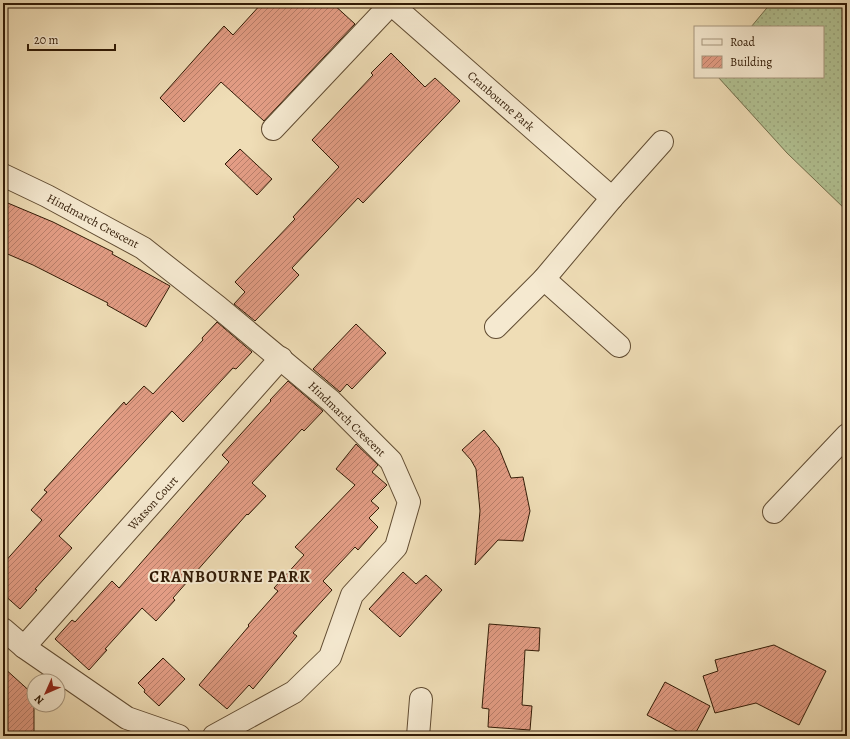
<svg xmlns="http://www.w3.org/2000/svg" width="850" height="739" font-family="Alegreya,serif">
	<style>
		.grass { fill: url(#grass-dots); stroke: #726e4c }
		.building { fill: url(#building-hatch); stroke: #321b06 }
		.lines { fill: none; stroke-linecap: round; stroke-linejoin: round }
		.minor-casing { stroke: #614c32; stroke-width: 24 }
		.minor { stroke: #f5e9d0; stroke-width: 22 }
		.labels { text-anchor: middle; stroke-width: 4; stroke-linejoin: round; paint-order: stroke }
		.street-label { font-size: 12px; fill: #321b06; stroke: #f5e9d0 }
		.district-label { font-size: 16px; font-weight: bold; letter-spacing: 1px; fill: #321b06; stroke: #f5e9d0 }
	</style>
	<defs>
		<pattern id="grass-dots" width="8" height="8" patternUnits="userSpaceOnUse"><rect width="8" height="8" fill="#b2c293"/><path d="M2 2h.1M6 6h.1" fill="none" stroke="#9aa67d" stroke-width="1.8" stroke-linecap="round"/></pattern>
		<pattern id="building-hatch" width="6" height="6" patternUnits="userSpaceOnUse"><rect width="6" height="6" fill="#e39d85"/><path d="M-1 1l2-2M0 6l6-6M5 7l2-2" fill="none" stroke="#b97f6b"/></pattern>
	</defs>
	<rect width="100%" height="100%" fill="#efddb6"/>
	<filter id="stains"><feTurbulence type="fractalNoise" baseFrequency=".005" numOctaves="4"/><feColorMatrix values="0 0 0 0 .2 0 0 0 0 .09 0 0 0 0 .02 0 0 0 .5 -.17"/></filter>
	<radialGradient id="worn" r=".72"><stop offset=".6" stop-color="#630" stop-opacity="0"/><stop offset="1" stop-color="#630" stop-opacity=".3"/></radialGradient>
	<polygon class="grass" points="771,3 847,3 847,211 787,153 718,77 823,77 823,27 751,27"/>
	<g class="building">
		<polygon points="262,3 332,3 355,24 264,121 221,82 184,122 160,98 224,26 233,35"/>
		<polygon points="391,53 425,87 435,78 460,101 363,203 358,198 292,268 299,275 255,321 234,304 245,292 235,282 295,219 293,217 339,167 312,140 373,75 371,73"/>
		<polygon points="240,149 272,179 257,195 225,164"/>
		<polygon points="3,201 53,222 113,252 112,254 170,286 146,327 107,305 108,303 33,265 3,252"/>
		<polygon points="217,322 252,352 236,369 233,368 183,422 172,411 59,536 72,548 35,589 37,590 20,609 3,594 3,564 42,520 31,510 47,492 44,490 124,402 126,405 144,386 153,394 203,340 202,338"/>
		<polygon points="356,324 386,353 352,389 347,384 340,392 313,369"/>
		<polygon points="288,381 323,411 304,431 302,429 252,483 266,496 248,515 247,514 173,598 175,600 156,621 142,608 105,649 107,650 89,670 55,639 72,620 75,622 112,581 119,588 229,462 222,455 259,414 271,401 270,400"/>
		<polygon points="484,430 499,448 511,478 523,477 530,511 523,541 498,540 475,565 480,511 476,469 471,460 462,450"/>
		<polygon points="356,444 378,465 372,472 387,485 371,501 379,508 369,518 378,527 358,550 355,547 323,581 332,590 293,633 297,636 253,689 249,685 227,709 199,685 249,626 248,625 278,591 274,588 304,555 295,547 355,485 336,469"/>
		<polygon points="403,572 416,584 426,575 442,590 400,637 369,609"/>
		<polygon points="489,624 540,628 539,651 525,650 522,705 532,706 530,730 488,727 489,709 482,708"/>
		<polygon points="774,645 826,671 799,725 756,703 715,713 703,676 718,671 715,660"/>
		<polygon points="163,658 185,679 159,706 144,692 145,690 138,683"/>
		<polygon points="3,667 34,695 34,736 11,736 3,729"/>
		<polygon points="665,682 710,706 694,736 686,736 647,715"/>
	</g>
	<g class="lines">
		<g class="minor-casing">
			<g id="minor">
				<polyline points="390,3 612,198"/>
				<polyline points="273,129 391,4"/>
				<polyline points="3,175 47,196 143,248 218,307 331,401 391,461 409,502 396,547 352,595 330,657 294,692 214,736"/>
				<polyline points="544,279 619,346"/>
				<polyline points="496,327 544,279 612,198 662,142"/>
				<polyline points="774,512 847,435"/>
				<polyline points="3,629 24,647 127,718 179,736"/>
				<polyline points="24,647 281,358"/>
				<polyline points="418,736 421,699"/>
			</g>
		</g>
		<use href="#minor" class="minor"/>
	</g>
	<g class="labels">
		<g class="street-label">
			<text transform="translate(501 101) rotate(41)" y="4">Cranbourne Park</text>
			<text transform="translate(93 221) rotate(28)" y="4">Hindmarch Crescent</text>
			<text transform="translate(347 419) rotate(44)" y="4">Hindmarch Crescent</text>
			<text transform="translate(153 503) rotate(-48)" y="4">Watson Court</text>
		</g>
		<g class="district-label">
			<text x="230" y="582">CRANBOURNE PARK</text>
		</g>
	</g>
	<rect width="850" height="739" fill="none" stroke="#efddb6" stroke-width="16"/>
	<rect x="4" y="4" width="842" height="731" fill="none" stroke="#321b06" stroke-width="2"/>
	<rect x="8" y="8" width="834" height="723" fill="none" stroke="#321b06"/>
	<rect x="694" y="26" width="130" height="52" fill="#f5e9d0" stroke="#a7977f"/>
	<rect x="702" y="39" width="20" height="6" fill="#f5e9d0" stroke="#a7977f"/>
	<text x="730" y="46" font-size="12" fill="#321b06">Road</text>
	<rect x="702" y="56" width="20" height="12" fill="url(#building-hatch)" stroke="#a7977f"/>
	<text x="730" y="66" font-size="12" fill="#321b06">Building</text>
	<g transform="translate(46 693) rotate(225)"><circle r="19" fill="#f5e9d0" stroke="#a7977f"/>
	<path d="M0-3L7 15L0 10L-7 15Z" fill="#8f2418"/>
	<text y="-6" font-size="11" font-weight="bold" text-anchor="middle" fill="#321b06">N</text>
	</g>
	<path d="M28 44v6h87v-6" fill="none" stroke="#321b06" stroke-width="2"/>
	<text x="34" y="44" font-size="12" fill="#321b06" stroke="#f5e9d0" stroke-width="3" paint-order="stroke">20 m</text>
	<rect width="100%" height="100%" filter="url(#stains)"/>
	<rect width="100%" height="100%" fill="url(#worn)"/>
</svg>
